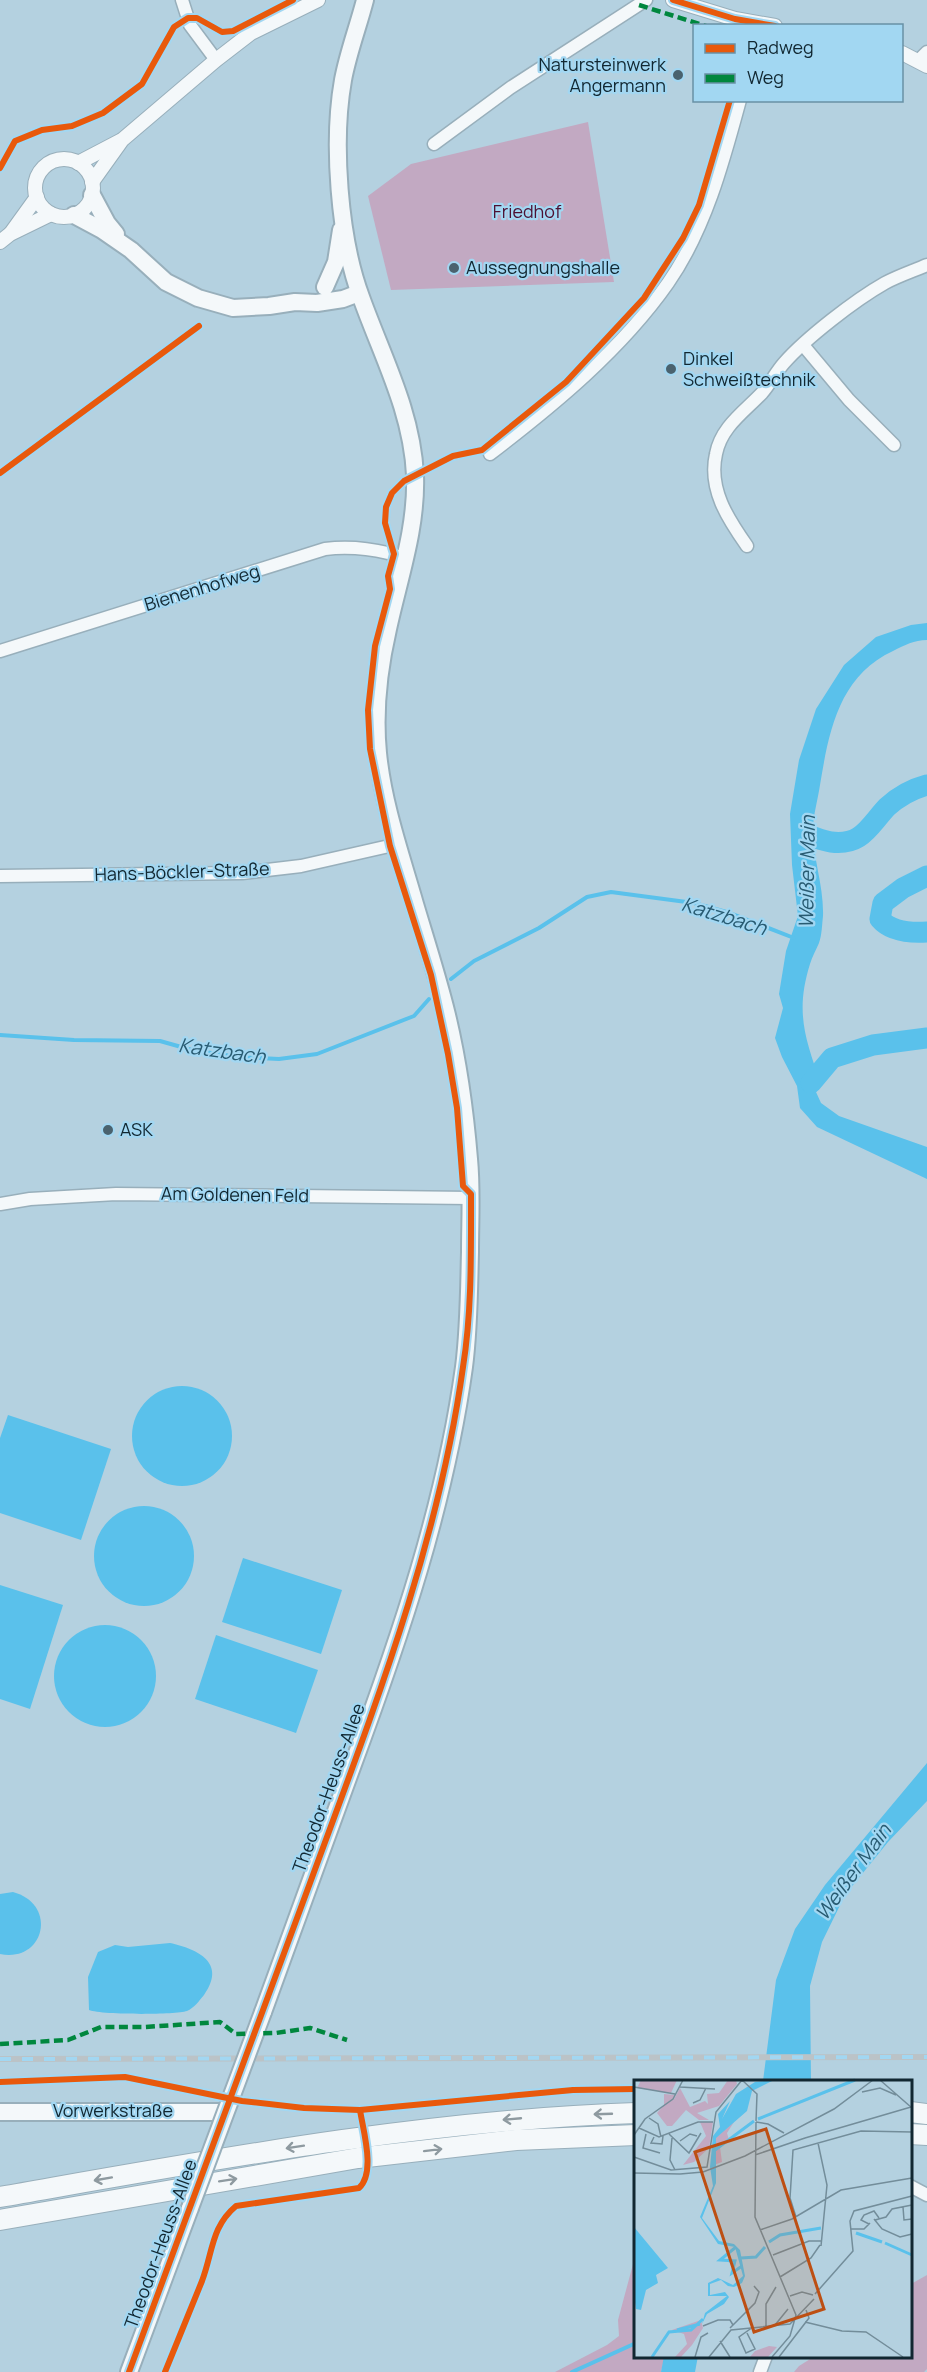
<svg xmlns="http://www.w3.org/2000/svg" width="927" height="2372" font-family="Manrope,sans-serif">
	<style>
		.green { fill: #c2a9c2 }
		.water { fill: #5ac1eb }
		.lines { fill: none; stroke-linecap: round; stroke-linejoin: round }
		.stream { stroke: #5ac1eb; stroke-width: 4 }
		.river { stroke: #5ac1eb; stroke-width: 21 }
		.minor-casing { stroke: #98afbb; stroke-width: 15 }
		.tertiary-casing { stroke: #98afbb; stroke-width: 16 }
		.secondary-casing { stroke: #98afbb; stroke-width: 20 }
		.trunk-casing { stroke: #98afbb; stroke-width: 22 }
		.minor { stroke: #f4f8fa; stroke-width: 12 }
		.tertiary { stroke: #f4f8fa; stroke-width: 14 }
		.secondary { stroke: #f4f8fa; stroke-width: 16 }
		.trunk { stroke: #f4f8fa; stroke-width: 20 }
		.rail-casing { stroke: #bbc3c7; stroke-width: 6 }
		.rail { stroke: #a2d7f2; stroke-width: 4; stroke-dasharray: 11; stroke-linecap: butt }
		.secondary-bridge-casing { stroke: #98afbb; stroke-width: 20; stroke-linecap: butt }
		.secondary-bridge { stroke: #f4f8fa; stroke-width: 16 }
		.quiet { stroke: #00873e; stroke-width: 4.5; stroke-dasharray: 9 4.5; stroke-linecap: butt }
		.cycleway-casing { stroke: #a2d7f2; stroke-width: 10 }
		.cycleway { stroke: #e8590c; stroke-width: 6 }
		.oneway { stroke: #8e9aa0 }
		.poi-dot { fill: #4a626e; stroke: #a2d7f2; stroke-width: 2 }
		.labels { text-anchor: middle; stroke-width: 4.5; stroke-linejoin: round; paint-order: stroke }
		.poi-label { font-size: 18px; fill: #112731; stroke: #a2d7f2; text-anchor: start }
		.park-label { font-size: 18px; fill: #4d1032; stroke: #a2d7f2 }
		.street-label { font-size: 18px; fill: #112731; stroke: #a2d7f2 }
		.water-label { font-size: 20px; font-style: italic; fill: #285b72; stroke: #a2d7f2 }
		.inset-river { fill: none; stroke: #5ac1eb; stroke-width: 3 }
		.inset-road { fill: none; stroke: #738d9a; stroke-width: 1.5 }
		.view { fill: #bd4f13; fill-opacity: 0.15; stroke: #bd4f13; stroke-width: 3 }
		.inset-edge { fill: none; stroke: #112731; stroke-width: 3 }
	</style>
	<rect width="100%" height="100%" fill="#b4d1e0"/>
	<g class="green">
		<polygon points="588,122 614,282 391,290 368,196 411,164"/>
		<polygon points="636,2253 636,2356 665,2356 661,2372 555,2372 607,2345 619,2336 618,2320"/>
		<polygon points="927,2275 927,2369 924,2372 794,2372 799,2366 815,2356 910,2356 911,2284"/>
	</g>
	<g class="water">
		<path d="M927,623V640C914,640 905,645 893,651C839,676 829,731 820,785C818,799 813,815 813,830C813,859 824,887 823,916C822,924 822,935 819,943C816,950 812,957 810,964C795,1012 805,1038 821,1084L816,1092L821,1103L839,1116L927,1147V1179L817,1127L800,1108L797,1086L782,1057L775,1038L783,1008L779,994L786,951L798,916L792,865L790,814L799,760L816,709L844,665L876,637L911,625Z"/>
		<circle cx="182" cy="1436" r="50"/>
		<polygon points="8,1415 111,1449 81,1540 0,1513 0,1438"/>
		<circle cx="144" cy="1556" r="50"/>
		<polygon points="243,1558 342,1590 321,1654 222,1622"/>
		<polygon points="0,1585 63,1605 30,1709 0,1699"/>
		<circle cx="105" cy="1676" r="51"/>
		<polygon points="216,1635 318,1670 296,1733 195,1699"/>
		<polygon points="927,1763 927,1801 888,1842 845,1895 822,1942 810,1986 811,2081 763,2081 776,1980 795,1929 825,1885"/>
		<path d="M13,1892C58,1904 45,1963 0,1954V1894Z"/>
		<path d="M170,1943C198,1949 227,1963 204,1995C199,2001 194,2008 187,2011C174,2015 102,2015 89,2010L88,1977L98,1952L115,1945L128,1947Z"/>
		<polygon points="664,2356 698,2356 695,2372 661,2372"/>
	</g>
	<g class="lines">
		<g class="stream">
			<polyline points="451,979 474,961 539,928 587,897 611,892 694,903 730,913 794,938"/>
			<polyline points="0,1035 74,1040 160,1041 192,1050 238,1057 279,1059 317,1054 414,1016 429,999"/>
			<polyline points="572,2372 636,2343"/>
		</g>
		<g class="river">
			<path d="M804,834C813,836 822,841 831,842C862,846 869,826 887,807C899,796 912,789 927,785"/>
			<path d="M927,876L903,888L883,903L880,919C891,932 911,933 927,932"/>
			<polyline points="811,1083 832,1058 873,1045 927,1038"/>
		</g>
		<g class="minor-casing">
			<g id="minor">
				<polyline points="182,0 190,25 216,60"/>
				<polyline points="918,61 927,52"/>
				<polyline points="434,144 510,88 646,0"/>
				<polyline points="803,345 849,400 894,445"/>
				<path d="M490,454C554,405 621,350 668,283C705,230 723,163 740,100"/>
				<path d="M747,546C728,519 708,489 716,454C721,427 744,412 762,393C770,384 776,372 784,363C806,338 855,300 885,283C898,276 913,271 927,265"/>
				<path d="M0,651L325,549C351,546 382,549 406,559"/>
				<polyline points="0,876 242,873 301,866 398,844"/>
				<polyline points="0,1204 30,1199 116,1194 471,1198"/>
				<polyline points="910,2186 927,2195"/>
				<polyline points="760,2372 766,2356"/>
			</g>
		</g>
		<g class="tertiary-casing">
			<g id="tertiary">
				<polyline points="673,0 735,19 775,26"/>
				<polyline points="902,53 927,66"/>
				<circle cx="64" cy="188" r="29"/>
				<polyline points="78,163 120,141"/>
				<polyline points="92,182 122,140 216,60 251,33 318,0"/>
				<polyline points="11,233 37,197"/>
				<polyline points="0,242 10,234 51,214"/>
			</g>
		</g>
		<g class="secondary-casing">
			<g id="secondary">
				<polyline points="92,195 107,223 116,234"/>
				<polyline points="74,215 102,230 131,250 166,282 198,298 233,308 269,306 295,302 317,303 343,299 359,293"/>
				<polyline points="325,287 336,262 341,230"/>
				<path d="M263,2012C293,1931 322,1849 352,1767C400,1637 445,1505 464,1367C469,1329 469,1290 470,1252C470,1221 472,1190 469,1159C465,1111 458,1061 447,1015C438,978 426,941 415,904C401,855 383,804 378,753C374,712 379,668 388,629C399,578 417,528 415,475C412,411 382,356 361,297C339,238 332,142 343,80C348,53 358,27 365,0"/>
				<polyline points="0,2112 225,2112"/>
				<polyline points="129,2372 190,2208"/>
			</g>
		</g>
		<g class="trunk-casing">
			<g id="trunk">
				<polyline points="910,2112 927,2114"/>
				<polyline points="910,2134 927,2135"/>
				<path d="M0,2197C211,2160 422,2120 636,2113"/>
				<polyline points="0,2220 358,2158 516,2140 636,2135"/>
			</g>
		</g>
		<use href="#minor" class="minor"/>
		<use href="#tertiary" class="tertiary"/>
		<use href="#secondary" class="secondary"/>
		<use href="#trunk" class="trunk"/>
		<g class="rail-casing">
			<polyline id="rail" points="0,2059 927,2057"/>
		</g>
		<use href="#rail" class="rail"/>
		<g class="secondary-bridge-casing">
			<polyline id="secondary-bridge" points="190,2208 263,2012"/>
		</g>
		<use href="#secondary-bridge" class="secondary-bridge"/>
		<g class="quiet">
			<polyline points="639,5 706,26"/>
			<polyline points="0,2044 68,2040 101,2027 145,2027 220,2022 236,2034 276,2033 310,2028 347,2040"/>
		</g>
		<g class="cycleway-casing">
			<g id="cycleway">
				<polyline points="673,0 735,19 775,26"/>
				<polyline points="0,168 15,141 42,130 72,126 103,113 142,84 174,27 188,18 197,18 222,32 233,31 293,0"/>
				<polyline points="0,473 199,326"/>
				<polyline points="0,2082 125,2077 242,2101 304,2108 360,2110 573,2090 636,2089"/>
				<path d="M129,2372C190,2209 250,2046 310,1883C372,1714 438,1547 463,1367C472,1311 471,1251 471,1194L463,1186L457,1108L448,1054L431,975L390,846L370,749L368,710L375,646L390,589L388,576L394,554L385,523L386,507L392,493L404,481L453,456L482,450L566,382L644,298L683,238L699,205L730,100"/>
				<path d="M165,2372C177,2342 190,2311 202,2281C213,2252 211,2227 236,2206L359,2188C376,2173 363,2130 360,2110"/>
			</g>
		</g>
		<use href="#cycleway" class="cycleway"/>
	</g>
	<defs><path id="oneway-shaft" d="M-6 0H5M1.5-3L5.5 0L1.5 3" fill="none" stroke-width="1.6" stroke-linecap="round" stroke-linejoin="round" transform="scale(1.5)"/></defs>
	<g class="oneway">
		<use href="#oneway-shaft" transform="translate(603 2114) rotate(178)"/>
		<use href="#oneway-shaft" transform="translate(512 2119) rotate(175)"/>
		<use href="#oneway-shaft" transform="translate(295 2147) rotate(171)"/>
		<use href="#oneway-shaft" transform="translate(433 2150) rotate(-7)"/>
		<use href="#oneway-shaft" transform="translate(103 2179) rotate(170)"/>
		<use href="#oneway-shaft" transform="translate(228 2180) rotate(-9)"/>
	</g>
	<g class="poi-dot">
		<circle cx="678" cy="75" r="6"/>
		<circle cx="454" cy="268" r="6"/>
		<circle cx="671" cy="369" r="6"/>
		<circle cx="108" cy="1130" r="6"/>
	</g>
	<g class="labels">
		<g class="poi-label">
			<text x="666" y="71" text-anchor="end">Natursteinwerk<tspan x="666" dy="21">Angermann</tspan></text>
			<text x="466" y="274">Aussegnungshalle</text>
			<text x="683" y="365">Dinkel<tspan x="683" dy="21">Schweißtechnik</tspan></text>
			<text x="120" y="1136">ASK</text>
		</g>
		<g class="park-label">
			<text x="527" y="218">Friedhof</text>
		</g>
		<g class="street-label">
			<text transform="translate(202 588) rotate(-17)" y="6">Bienenhofweg</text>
			<text transform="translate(182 872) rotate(-2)" y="6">Hans-Böckler-Straße</text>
			<text transform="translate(235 1195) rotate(1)" y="6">Am Goldenen Feld</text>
			<text transform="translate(329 1788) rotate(-70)" y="6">Theodor-Heuss-Allee</text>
			<text x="113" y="2117">Vorwerkstraße</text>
			<text transform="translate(161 2244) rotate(-70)" y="6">Theodor-Heuss-Allee</text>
		</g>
		<g class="water-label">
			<text transform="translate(807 872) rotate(-89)" y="7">Weißer Main</text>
			<text transform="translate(724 916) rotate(17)" y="7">Katzbach</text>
			<text transform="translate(222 1051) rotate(8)" y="7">Katzbach</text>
			<text transform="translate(853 1872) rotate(-54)" y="7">Weißer Main</text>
		</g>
	</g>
	<g transform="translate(634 2080)">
		<rect width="278" height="278" fill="#b4d1e0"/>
		<path d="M7,0H43L37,13L3,8ZM94,0H102L103,4L85,26L63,33L75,40H65L52,30L38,46H33L23,33L30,25V14L41,15L39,21L46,8L56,27L71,21L74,24L73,14L85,13ZM66,42H79L75,68L60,82L49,85L72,56ZM100,42L93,53L95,60L86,67L88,82L80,85L82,57ZM67,240L69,248L58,265L47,277H41L53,264L50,254L38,250ZM135,266L143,267L134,277H116L121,271Z" fill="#c2a9c2"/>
		<path d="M140,0L118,11L113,31L82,58V103L68,138L85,161L100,164L106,170L111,196L108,203L100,207L94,206L87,200L76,204V215L91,212L95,217L90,224L73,234L68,244L71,233L93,216H74V203L84,198L99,205L109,196L101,167L84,164L66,137L79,106L76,87L79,56L86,47L84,34L96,21L88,39L102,14L121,2ZM0,147L34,188L22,195L24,203L12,210L7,230L2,229L0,216Z" fill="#5ac1eb"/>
		<path class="inset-river" d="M124,39L221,0M81,70L120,41M222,153L248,162M135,162L146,155L187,148M251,163L278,175M102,167L86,180L101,181L98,193L108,186M107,178L122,177L131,167M43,250L66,244M18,277L35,252L57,250L69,239"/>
		<path class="inset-road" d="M108,0L123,14L122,41M246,0L278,28M0,7L41,14M46,7L81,9M228,12L246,8L262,15M59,23L66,20L72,8M15,38L24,44L27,57M122,42L121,137L162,235L156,256L138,277M122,42L134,44L150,53M5,48L25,57L64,42H79M12,54L9,68L26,73M35,54L55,73L67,53M0,55L11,39L39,19L49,0M20,57L17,63L28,64L29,56M38,58L36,80L41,90M171,58L277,27M46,61L56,54L63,56M184,63L193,105L187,166M121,75L171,58M0,77L37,90L73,87L82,32L108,0M0,93L46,94M46,94L69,92L111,76L200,29L239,0M269,127L270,140L278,139M162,137L156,118L159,70L227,51L278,52M240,139L248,149L266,157L278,154M241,140L252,137L258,129L278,125M235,144L227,140L230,135L240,131L245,138M217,149H230L236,143M126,150L158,139L207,110L278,98M139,175L175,161H187M146,197L177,178L186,165M181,214L219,171L216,141L220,131L278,116M156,216L168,212L179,215M171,242L208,251L232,252L269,277M141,245L154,229M69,246L84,240H96L99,245M132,246V224L142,207M96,248L121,223L125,212L120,206M113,253L121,269L112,273L105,257L119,247M86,261L96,277M61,277L67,257L74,253M75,277L97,250L156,244L180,219M145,277L175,238L172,230"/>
		<path class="view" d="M132,49L190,229L120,252L61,72Z"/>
		<rect width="278" height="278" class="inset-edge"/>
	</g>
	<rect x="693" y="24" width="210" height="78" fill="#a2d7f2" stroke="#6891a5" stroke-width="1.5"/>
	<rect x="705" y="44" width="30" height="9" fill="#e8590c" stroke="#6891a5" stroke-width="1.5"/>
	<text x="747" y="54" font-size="18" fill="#112731">Radweg</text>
	<rect x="705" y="74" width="30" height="9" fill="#00873e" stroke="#6891a5" stroke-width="1.5"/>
	<text x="747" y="84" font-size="18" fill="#112731">Weg</text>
</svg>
